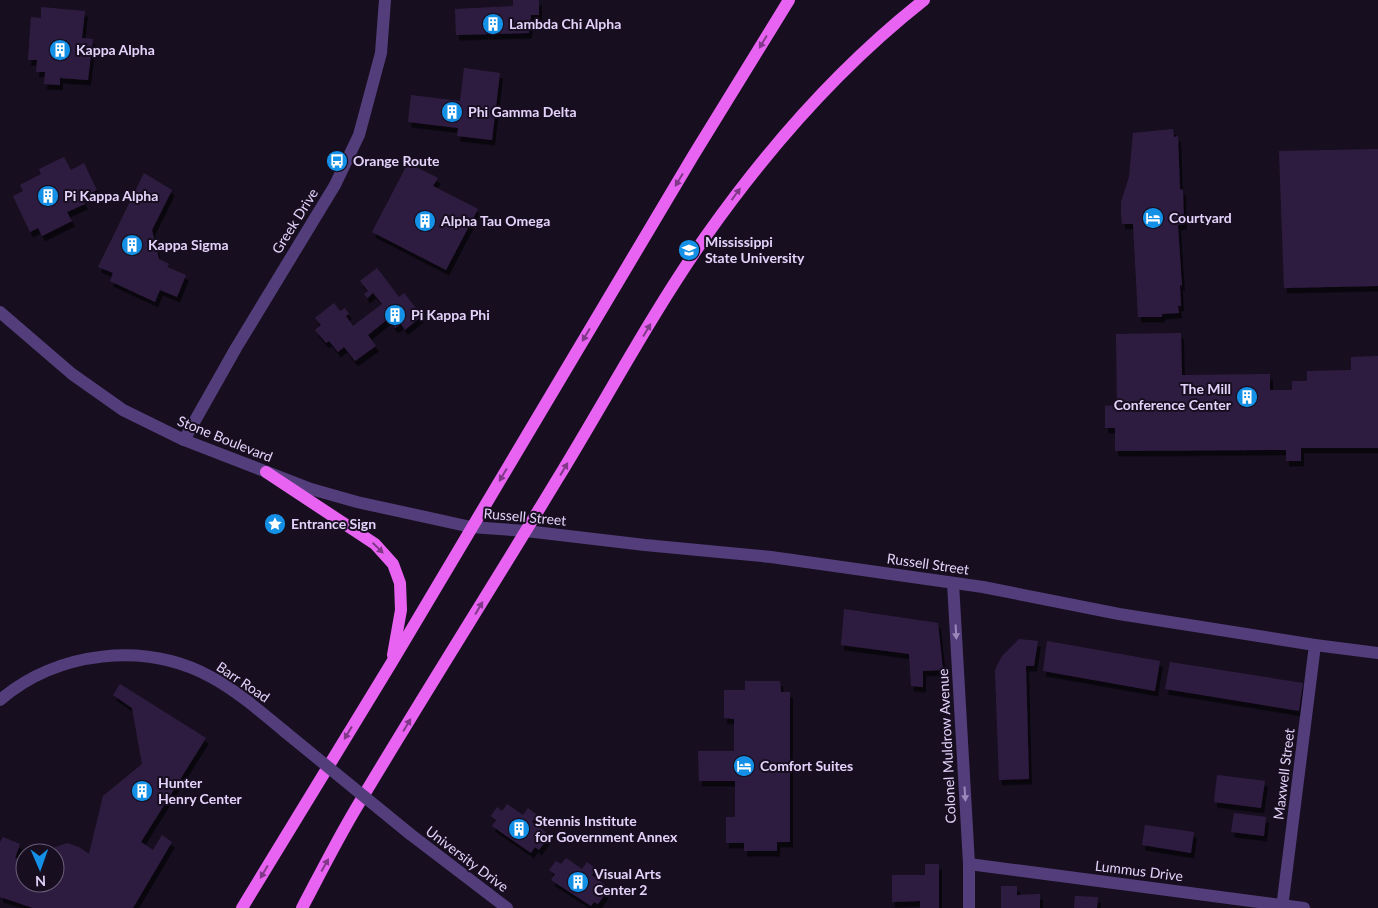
<svg xmlns="http://www.w3.org/2000/svg" width="1378" height="908" font-family="Lato,sans-serif">
	<style>
		.building { fill: #2f1d40; filter: url(#shadow) }
		.lines { fill: none; stroke-linecap: round; stroke-linejoin: round }
		.minor { stroke: #533e7b; stroke-width: 12 }
		.major { stroke: #e863f1; stroke-width: 12 }
		.minor-bridge { stroke: #533e7b; stroke-width: 12 }
		.oneway { fill: #803988 }
		.oneway2 { fill: #9c88bb }
		.labels { text-anchor: middle; stroke-width: 4; stroke-linejoin: round; paint-order: stroke }
		.poi-label { font-size: 14px; font-weight: bold; fill: #e4d2fb; stroke: #170f20; text-anchor: start }
		.street-label { font-size: 14px; fill: #e4d2fb; stroke: #170f20 }
	</style>
	<defs>
		<filter id="shadow"><feDropShadow dx="3" dy="5.5" stdDeviation="0" flood-color="#0009"/></filter>
	</defs>
	<rect width="100%" height="100%" fill="#170f20"/>
	<g class="building">
		<polygon points="513,0 539,0 539,15 531,15 529,33 456,35 455,9 513,6"/>
		<polygon points="41,7 85,11 82,38 93,39 88,80 60,78 60,85 44,84 45,72 36,72 37,60 28,60 31,17 41,18"/>
		<polygon points="464,68 500,73 492,140 457,136 458,128 408,122 411,95 460,101"/>
		<polygon points="1173,129 1174,137 1178,136 1180,189 1183,190 1184,224 1178,225 1182,286 1180,285 1181,306 1178,306 1179,313 1162,314 1162,317 1138,317 1133,224 1122,224 1121,213 1121,202 1129,177 1133,133"/>
		<polygon points="1378,149 1378,286 1284,288 1279,151"/>
		<polygon points="64,157 71,170 84,163 97,190 82,197 85,204 67,212 72,221 42,236 38,228 30,232 13,196 23,191 20,185 41,174 39,169"/>
		<polygon points="408,163 438,178 433,186 478,209 446,270 372,232"/>
		<polygon points="144,173 172,190 152,230 159,259 169,264 167,267 186,275 177,297 160,290 155,302 110,281 113,273 98,267"/>
		<polygon points="377,268 399,297 404,293 422,316 405,330 401,324 395,328 388,319 368,335 376,346 355,361 344,347 338,352 329,341 326,343 315,330 321,325 315,318 334,303 340,311 345,308 349,314 346,316 353,326 382,304 373,293 367,298 364,294 368,291 360,281"/>
		<polygon points="1181,333 1182,375 1270,374 1270,390 1292,390 1292,381 1307,381 1307,371 1351,370 1351,357 1378,356 1378,448 1301,448 1301,461 1286,461 1286,450 1115,451 1115,428 1105,428 1105,406 1117,405 1116,334"/>
		<polygon points="844,609 938,623 943,670 923,671 923,687 911,686 909,654 841,645"/>
		<polygon points="1019,639 1038,641 1034,666 1026,666 1029,779 999,780 995,670 1002,656"/>
		<polygon points="1047,641 1160,661 1155,691 1043,671"/>
		<polygon points="1170,662 1303,683 1299,711 1165,689"/>
		<polygon points="745,681 780,681 781,692 790,692 790,842 777,842 777,851 744,851 744,843 726,843 726,817 735,817 735,781 699,781 698,751 734,751 734,719 724,718 724,690 745,690"/>
		<polygon points="120,684 206,738 141,842 153,850 162,835 172,842 133,908 33,908 0,897 0,842 3,837 20,844 15,858 25,861 25,883 55,883 55,853 49,853 53,848 67,843 79,847 89,854 103,796 142,764 132,708 113,695"/>
		<polygon points="1217,775 1265,781 1261,808 1214,802"/>
		<polygon points="507,804 523,815 528,808 537,815 532,822 546,832 543,837 547,839 539,850 535,847 531,853 492,826 496,820 491,816 497,807 502,811"/>
		<polygon points="1234,813 1266,817 1264,836 1231,832"/>
		<polygon points="1145,825 1194,832 1191,853 1142,845"/>
		<polygon points="566,858 582,869 587,862 596,869 592,875 605,885 602,890 606,893 598,904 594,902 591,906 551,880 555,874 549,870 556,861 561,864"/>
		<polygon points="925,864 939,864 939,908 920,908 920,901 892,902 892,875 925,875"/>
		<polygon points="1001,886 1017,886 1017,895 1040,894 1040,908 1001,908"/>
		<polygon points="1075,896 1098,897 1097,908 1074,908"/>
	</g>
	<g class="lines">
		<g class="minor">
			<polyline points="0,312 72,374 123,410 184,440 311,489 357,502 471,527 526,531 645,545 771,557 983,587 1119,614 1315,645 1378,653"/>
			<polyline points="184,440 236,348 335,185 359,135 381,53 385,0"/>
			<polyline points="953,583 969,864 969,908"/>
			<path d="M0,700C57,651 145,641 211,677C237,691 261,712 284,731"/>
			<polyline points="410,834 507,908"/>
			<polyline points="969,864 1304,908"/>
			<polyline points="1282,908 1315,645"/>
		</g>
		<g class="major">
			<polyline points="266,472 375,544 393,564 400,583 401,610 393,655"/>
			<polyline points="242,908 392,662 693,156 789,0"/>
			<path d="M302,908C319,876 336,842 355,810C421,699 491,589 558,478C607,398 652,313 706,236C768,148 839,67 924,0"/>
		</g>
		<polyline class="minor-bridge" points="284,731 410,834"/>
	</g>
	<defs><path id="oneway-solid" d="M-6-.8H1V-3.2L6.5 0L1 3.2V.8H-6Z" transform="scale(1.25)"/></defs>
	<g class="oneway">
		<use href="#oneway-solid" transform="translate(763 42) rotate(121)"/>
		<use href="#oneway-solid" transform="translate(679 180) rotate(121)"/>
		<use href="#oneway-solid" transform="translate(736 194) rotate(-54)"/>
		<use href="#oneway-solid" transform="translate(647 330) rotate(-59)"/>
		<use href="#oneway-solid" transform="translate(586 335) rotate(121)"/>
		<use href="#oneway-solid" transform="translate(564 469) rotate(-59)"/>
		<use href="#oneway-solid" transform="translate(503 475) rotate(121)"/>
		<use href="#oneway-solid" transform="translate(378 548) rotate(44)"/>
		<use href="#oneway-solid" transform="translate(479 608) rotate(-59)"/>
		<use href="#oneway-solid" transform="translate(407 725) rotate(-59)"/>
		<use href="#oneway-solid" transform="translate(348 733) rotate(121)"/>
		<use href="#oneway-solid" transform="translate(325 865) rotate(-61)"/>
		<use href="#oneway-solid" transform="translate(264 872) rotate(121)"/>
	</g>
	<g class="oneway2">
		<use href="#oneway-solid" transform="translate(956 632) rotate(87)"/>
		<use href="#oneway-solid" transform="translate(965 794) rotate(86)"/>
	</g>
	<defs>
		<g id="building-disc" transform="scale(1.125)"><circle r="9.5" fill="#1490e6" stroke="#170f20"/><path d="M-4-6H4V6H1V3H-1V6H-4ZM-2.5-4.3h1.7v1.8h-1.7ZM.8-4.3h1.7v1.8H.8ZM-2.5-1h1.7V.8h-1.7ZM.8-1h1.7V.8H.8Z" fill="#fff"/></g>
		<g id="bus-disc" transform="scale(1.125)"><circle r="9.5" fill="#1490e6" stroke="#170f20"/><path d="M-5-6H5V4H4V6H2V4H-2V6H-4V4H-5ZM-3.5-4V0h7V-4ZM-3.5 1.2v1.5H-2V1.2ZM2 1.2v1.5H3.5V1.2Z" fill="#fff"/></g>
		<g id="hotel-disc" transform="scale(1.125)"><circle r="9.5" fill="#1490e6" stroke="#170f20"/><path d="M-6-4.5h1.5V1H6V5H4.5V3h-9V5H-6ZM-4 0a1.8 1.8 0 1 1 3.6 0ZM.5 0V-2.5h3Q6-2.5 6 0Z" fill="#fff"/></g>
		<g id="university-disc" transform="scale(1.125)"><circle r="9.5" fill="#1490e6" stroke="#170f20"/><path d="M0-5L7-2L0 1L-7-2ZM-4 1L0 2.5L4 1V4Q0 6-4 4Z" fill="#fff"/></g>
		<g id="sight-disc" transform="scale(1.125)"><circle r="9.5" fill="#1490e6" stroke="#170f20"/><path d="M0-6L1.8-2.2L6-1.7L2.9 1.2L3.7 5.4L0 3.3L-3.7 5.4L-2.9 1.2L-6-1.7L-1.8-2.2Z" fill="#fff"/></g>
	</defs>
	<g fill-rule="evenodd">
		<use href="#building-disc" x="493" y="24"/>
		<use href="#building-disc" x="60" y="50"/>
		<use href="#building-disc" x="452" y="112"/>
		<use href="#bus-disc" x="337" y="161"/>
		<use href="#building-disc" x="48" y="196"/>
		<use href="#hotel-disc" x="1153" y="218"/>
		<use href="#building-disc" x="425" y="221"/>
		<use href="#building-disc" x="132" y="245"/>
		<use href="#university-disc" x="689" y="250"/>
		<use href="#building-disc" x="395" y="315"/>
		<use href="#building-disc" x="1247" y="397"/>
		<use href="#sight-disc" x="275" y="524"/>
		<use href="#hotel-disc" x="744" y="766"/>
		<use href="#building-disc" x="142" y="791"/>
		<use href="#building-disc" x="519" y="829"/>
		<use href="#building-disc" x="578" y="882"/>
	</g>
	<g class="labels">
		<g class="poi-label">
			<text x="509" y="29">Lambda Chi Alpha</text>
			<text x="76" y="55">Kappa Alpha</text>
			<text x="468" y="117">Phi Gamma Delta</text>
			<text x="353" y="166">Orange Route</text>
			<text x="64" y="201">Pi Kappa Alpha</text>
			<text x="1169" y="223">Courtyard</text>
			<text x="441" y="226">Alpha Tau Omega</text>
			<text x="705" y="247">Mississippi<tspan x="705" dy="16">State University</tspan></text>
			<text x="148" y="250">Kappa Sigma</text>
			<text x="411" y="320">Pi Kappa Phi</text>
			<text x="1231" y="394" text-anchor="end">The Mill<tspan x="1231" dy="16">Conference Center</tspan></text>
			<text x="291" y="529">Entrance Sign</text>
			<text x="760" y="771">Comfort Suites</text>
			<text x="158" y="788">Hunter<tspan x="158" dy="16">Henry Center</tspan></text>
			<text x="535" y="826">Stennis Institute<tspan x="535" dy="16">for Government Annex</tspan></text>
			<text x="594" y="879">Visual Arts<tspan x="594" dy="16">Center 2</tspan></text>
		</g>
		<g class="street-label">
			<text transform="translate(295 221) rotate(-58)" y="5">Greek Drive</text>
			<text transform="translate(225 439) rotate(22)" y="5">Stone Boulevard</text>
			<text transform="translate(525 517) rotate(5)" y="5">Russell Street</text>
			<text transform="translate(928 564) rotate(8)" y="5">Russell Street</text>
			<text transform="translate(243 682) rotate(34)" y="5">Barr Road</text>
			<text transform="translate(947 746) rotate(-93)" y="5">Colonel Muldrow Avenue</text>
			<text transform="translate(1284 774) rotate(-83)" y="5">Maxwell Street</text>
			<text transform="translate(467 859) rotate(37)" y="5">University Drive</text>
			<text transform="translate(1139 871) rotate(7)" y="5">Lummus Drive</text>
		</g>
	</g>
	<g transform="translate(40 868) rotate(178)"><circle r="24" fill="#170f20" stroke="#695d78"/>
	<path d="M0-4L9 19L0 12L-9 19Z" fill="#1490e6"/>
	<text y="-8" font-size="14" font-weight="bold" text-anchor="middle" fill="#e4d2fb">N</text>
	</g>
</svg>
